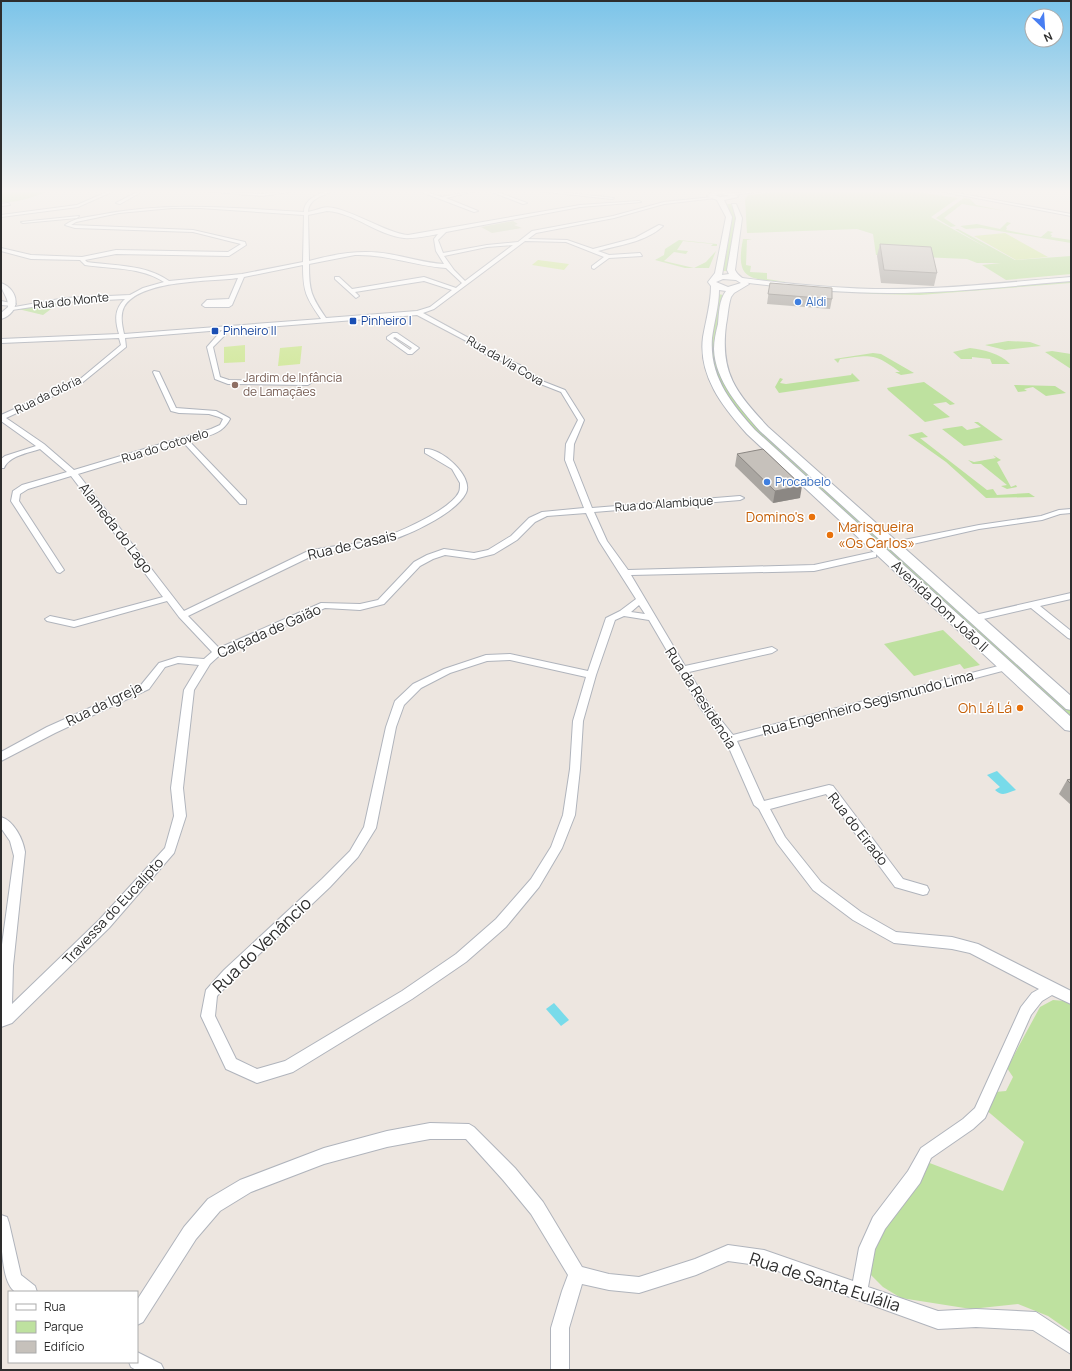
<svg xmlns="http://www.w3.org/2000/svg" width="1072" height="1371" font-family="Manrope,sans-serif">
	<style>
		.green { fill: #bee19f }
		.cemetery { fill: #cbd6b8 }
		.pitch { fill: #d1e89b }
		.water { fill: #78dbea }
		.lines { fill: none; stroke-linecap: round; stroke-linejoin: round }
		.minor-casing { stroke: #b0b4bc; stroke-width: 2 }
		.tertiary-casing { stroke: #b0b4bc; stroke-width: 2 }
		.secondary-casing { stroke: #b0b4bc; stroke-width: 2 }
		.minor { fill: #fff; fill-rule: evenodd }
		.tertiary { fill: #fff; fill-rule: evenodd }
		.secondary { fill: #fff; fill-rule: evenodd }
		.wall { fill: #aaa6a1 }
		.shaded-wall { fill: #8b8783 }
		.building { fill: #c6c1bb; stroke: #8b8783 }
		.shop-dot { fill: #3f7fe0; stroke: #fff; stroke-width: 1.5 }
		.transit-dot { fill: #1a4fb4; stroke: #fff; stroke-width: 1.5 }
		.education-dot { fill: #8d6e63; stroke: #fff; stroke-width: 1.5 }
		.food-dot { fill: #e8710a; stroke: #fff; stroke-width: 1.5 }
		.labels { text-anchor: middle; stroke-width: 3; stroke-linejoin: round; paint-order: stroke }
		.far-street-label { font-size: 12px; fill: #2d2d2d; stroke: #fff }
		.far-shop-label { font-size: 12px; fill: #366cbe; stroke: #fff; text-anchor: start }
		.far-transit-label { font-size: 12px; fill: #164399; stroke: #fff; text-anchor: start }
		.far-education-label { font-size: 12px; fill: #785e54; stroke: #fff; text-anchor: start }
		.food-label { font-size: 14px; fill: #c56008; stroke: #fff; text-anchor: end }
		.street-label { font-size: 14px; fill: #2d2d2d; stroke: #fff }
		.near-street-label { font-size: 17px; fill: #2d2d2d; stroke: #fff }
	</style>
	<rect width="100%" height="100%" fill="#ede6e0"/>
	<g class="green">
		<path d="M1,191H48C35,197 16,203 1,202Z"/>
		<polygon points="784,191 911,191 958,198 931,217 989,249 955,229 958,229 1015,260 1071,256 1071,274 1006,280 982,265 1001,263 977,263 967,259 876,255 873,234 857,229 747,233 745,199 748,195"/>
		<polygon points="964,198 970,199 976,205 1005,211 962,204 944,218 956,226 951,227 936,218"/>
		<path d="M727,204H731C742,222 731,251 728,271H723C726,252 735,221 727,204Z"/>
		<polygon points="1007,222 1011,223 1006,227 1007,228 1006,230 1041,237 1048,231 1053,232 1050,234 1052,235 1051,237 1071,240 1071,243 981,228 966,229 960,226 977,224 1000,229"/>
		<path d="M743,239H752L747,240L746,265L751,266L750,272L767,273V279L786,282C749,279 735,280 743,239Z"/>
		<polygon points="679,240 717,244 717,246 711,246 713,244 683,241 677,250 688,251 686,254 674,252 664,261 694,268 706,262 716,251 709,268 685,268 655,260 664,255 665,249"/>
		<polygon points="1071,280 1071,283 920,295 876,294 767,286 767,285 918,292"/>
		<path d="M718,294L723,295C716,341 708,365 739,405L1071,710V719L752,429L723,392L709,351Z"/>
		<polygon points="59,303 43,315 18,309 37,305 35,308 42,308 47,304"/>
		<polygon points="1008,341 1030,342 1041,346 1005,350 985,345"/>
		<path d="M970,348C984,350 1000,353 1010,364H992L990,359L972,357V359H961L953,352Z"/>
		<polygon points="1052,351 1071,354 1071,369 1045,352"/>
		<path d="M873,353L881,354L914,373L901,375L895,372H900C874,353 872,355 840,359L838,363L834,359Z"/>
		<polygon points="852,373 860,381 779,393 775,387 780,378 783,379 780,383 786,384 851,375"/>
		<polygon points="924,382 955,404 950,405 946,402 933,404 950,417 925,422 888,390 887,388 892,387"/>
		<polygon points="1014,385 1055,386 1066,393 1046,396 1033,387 1024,389 1027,391 1018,392"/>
		<polygon points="974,422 978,422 1003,440 964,446 942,429 962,426 967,430 981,427"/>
		<polygon points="922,432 928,437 920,438 987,490 993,489 997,495 1029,493 1035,497 986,498 946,462 908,435"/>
		<polygon points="993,455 1001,460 997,462 1011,487 1016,485 1017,487 1007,489 1001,486 1007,485 981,464 973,464 968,460 974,462 996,458"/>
		<polygon points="943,630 980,665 964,669 960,664 914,676 884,644"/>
		<polygon points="1053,1000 1065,1001 1071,1004 1071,1332 1048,1316 1018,1304 971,1309 901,1298 883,1287 870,1274 871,1251 927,1162 1003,1191 1024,1142 985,1109 995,1092 1006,1091 1013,1077 1007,1068 1040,1007"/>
	</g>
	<polygon class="cemetery" points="513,221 518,224 514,225 522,228 492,233 481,227"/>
	<g class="pitch">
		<polygon points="1005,233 1048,257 1016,260 974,236"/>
		<polygon points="538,260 569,264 564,270 532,265"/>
		<polygon points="245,345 245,362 224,363 224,347"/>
		<polygon points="302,346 300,364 278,366 280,348"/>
	</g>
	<g class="water">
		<path d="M997,771L1016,790C1007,793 1002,797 995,790L1000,787L987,775Z"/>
		<polygon points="554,1003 569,1020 561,1026 546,1009"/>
	</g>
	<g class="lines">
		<g class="minor-casing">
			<g id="minor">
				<polygon points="109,191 114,191 78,207 1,217 1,215 77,205"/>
				<polygon points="139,191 143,191 120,204 116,203"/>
				<polygon points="204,191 262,194 296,191 262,196"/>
				<path d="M328,191H333C323,196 309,198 308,212C313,211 319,209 322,208C340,202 386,234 408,235L580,205L639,201L641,202L580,207L446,232L438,240L443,253L487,245L518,242L532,231L613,216L664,202L713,197L715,198L664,204L614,218L536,233L528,239L567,240L593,249L635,238L659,225L663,226C646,242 619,245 598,251L609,255L640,253L642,256L609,258L594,269L592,268V266L604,257L566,242L525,241L434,309L423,313L476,342L489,352L520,365L542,381L565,390L584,420L574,444L573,460L592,508L740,496L744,498L740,500L594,512L607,541L628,570L814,565L873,552L876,553V557L814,571L631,575L685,666L772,647L777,650L772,653L689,672L709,705L733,735L1006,664L1011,667L1006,670L737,741L764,801L829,785L833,786L903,879L927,886L929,890L927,894L923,895L895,887L826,794L770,809L785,837L821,882L861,912L896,932L952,937L978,944L1071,991V1004L1052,995L1042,1001L1031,1015L985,1118L973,1129L931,1158L920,1183L885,1229L875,1249L868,1287L938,1311L976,1309L1036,1312L1071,1335V1354L1033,1330L976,1327L938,1329L764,1266L728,1261L696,1275L639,1293L609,1290L582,1284L569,1328V1370H551V1328L562,1291L568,1275L531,1214L503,1180L466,1139H430L387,1147L324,1164L251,1192L220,1211L196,1239L143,1322L137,1325V1300L184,1227L208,1199L240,1180L324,1148L387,1131L430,1123L469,1124L474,1127L515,1168L543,1202L582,1267L609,1274L639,1277L695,1259L728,1245L764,1250L853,1281L859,1248L873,1217L908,1171L921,1148L963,1119L975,1108L1021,1007L1032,993L1039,989L970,953L952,949L894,943L853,920L813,890L777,843L759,809L754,805L726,741L701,709L649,620L624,616L615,620L596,675L583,721L580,769L575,815L562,848L539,887L506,927L466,962L412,999L293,1072L257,1083L226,1069L201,1016L206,990L224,970L322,879L350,851L364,827L386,727L395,701L413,684L444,669L486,655L510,654L588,671L606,618L620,611L636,599L599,541L586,513L547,516L535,522L517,540L494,554L474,559L445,555L433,559L420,566L384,604L360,610L325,608L221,654L210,664L194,690L183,788L186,816L174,853L109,928L12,1023L1,1027V952L14,856L10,841L1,828V817C14,821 23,839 25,852L13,966L12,1004L99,920L165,848L174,816L171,788L184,690L199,665L178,663L165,667L149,689L55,733L1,761V752L47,727L141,685L159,663L178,657L204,659L212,652L179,617L167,601L74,627L47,621L45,619L50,616L74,621L163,597L71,476L28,489L20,494L19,501L64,570L60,573L57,572L11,501L13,491L22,485L67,472L40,449C28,453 9,456 4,468H1V459L5,456L36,446L1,421V415L79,380L121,345L119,338L1,343V339L119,334C115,321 114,309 125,299L65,302L12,310L9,308L65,298L130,295L143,288L164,282C142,267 111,269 85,265L80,260L31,259L1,251V248L31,255L82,257L116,250L228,252L241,244L193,232L75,228L65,225C74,218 88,217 99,215C167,201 235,208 304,212C304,200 317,194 328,191ZM172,208H200L304,215L303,262L242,274L169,281C145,264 114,266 87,262L85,260L116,254L229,256L246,245L245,242L193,230L71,225L76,222L119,213ZM327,211C355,213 377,235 404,238C415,239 427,236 438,234L434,239L436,251L444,264C425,263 407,257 389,254C361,249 335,254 309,261L308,215ZM513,245L465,281L454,270L444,256L487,247ZM355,255C387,254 415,266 446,268L462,283L456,288L424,277L352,289L339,277H335V279L356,298L359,296L355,292L424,281L452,290L430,307L417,311L326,318C311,296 309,291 309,264ZM303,265C303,292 306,297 321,319L124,334C122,325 120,315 124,307C140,279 211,282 238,278L229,299L207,300L202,305L205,307H229L232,305L244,277ZM417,315L472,344L485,354L516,367L538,383L561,392L578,420L566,444L565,460L584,508L542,512L529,518L511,536L488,550L474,553L444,549L427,555L414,562L378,600L360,604L321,603L219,648L188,616L312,556C334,549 356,550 378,544C401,539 455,515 466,493C474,476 440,447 425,449V453L452,469L460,483C460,486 460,490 459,492C451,510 394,535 375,540C352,546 329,545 306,552L184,611L78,474L183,442L240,504H246V500L189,441C206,436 222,435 230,419L229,418L216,411L176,408L159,372L154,371L153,372L171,411L179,413L209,414L219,417L223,419L220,425L211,429L74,470L44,444L6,418L83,382L126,347L125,338L222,330L207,347L215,379L228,384L308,385L311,383L310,382L229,380L220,377L213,347L225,335L228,330ZM639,605L645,614L631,612ZM510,660L586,677L573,721L570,769L563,815L551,847L531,879L496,919L456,954L402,991L285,1061L257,1069L236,1059L215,1016L217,996L234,978L330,887L358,857L376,828L396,727L404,705L421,688L450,673L487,661Z"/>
				<polygon points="419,191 424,191 441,197 475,191 446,198 478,211 474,212"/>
				<polygon points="489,191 494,191 527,203 523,204"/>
				<polygon points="538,191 549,191 614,198 612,199"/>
				<polygon points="755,191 766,191 732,195 730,194"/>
				<polygon points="939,191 946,191 1071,214 1071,216"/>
				<polygon points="8,203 10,205 1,206 1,204"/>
				<polygon points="79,216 77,218 23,223 21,222"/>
				<polygon points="1,301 16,304 13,306 1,305"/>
				<path d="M393,333H397L419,348L412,354H408L387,339V337ZM395,337L412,348L410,350L393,338Z"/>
				<polygon points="1071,509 1071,513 1060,514 1042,520 979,529 904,546 900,543 904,540 979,525 1041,516 1059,510"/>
				<polygon points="1071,593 1071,599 1040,606 1071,631 1071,639 1068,638 1031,608 975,621 970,618 975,615"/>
				<path d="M1,1215L7,1217L9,1223L21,1275L35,1286L37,1292C31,1292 21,1294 16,1292C0,1285 1,1231 1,1215Z"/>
				<polygon points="137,1352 161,1364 164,1370 136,1370 131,1367 129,1362 137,1362"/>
			</g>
		</g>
		<g class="tertiary-casing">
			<g id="tertiary">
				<path d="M1071,277V281C1010,286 949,293 888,293C842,293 788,288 742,282L739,280L742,278C789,284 841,289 888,289C949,289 1010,282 1071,277Z"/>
				<path d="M1,283C20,290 21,313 1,319V313L8,307C9,297 1,292 1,283Z"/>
			</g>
		</g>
		<g class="secondary-casing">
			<path id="secondary" d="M717,191L734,193L738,197L724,200L732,217L722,275L729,274L727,270L736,218L732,204H736L742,218L735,270C738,277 745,278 749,284L734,293L731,297C728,306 728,316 726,325C720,374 736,392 768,427L1071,696V710L1066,709L760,431C740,408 715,381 714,349C714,340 716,332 718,324C719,313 719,300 726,291L719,290C719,306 714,322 712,338C709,376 731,403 755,430L1071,717V731L1065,730L747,434C723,407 698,376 703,337C706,320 711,303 711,286L708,282L715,273L726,217L717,200L707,196L712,192ZM721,194L730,196L720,197L715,195ZM723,279L736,280L741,283L728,287L716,282Z"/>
		</g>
		<use href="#minor" class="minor"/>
		<use href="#tertiary" class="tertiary"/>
		<use href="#secondary" class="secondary"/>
	</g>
	<g class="wall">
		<polygon points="880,244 937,273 934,286 881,283 877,256"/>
		<polygon points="770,283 832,299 830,309 767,304"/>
		<polygon points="737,454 800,498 773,503 735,466"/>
		<polygon points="1071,779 1071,805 1059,794 1067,780"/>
	</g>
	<polygon class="shaded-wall" points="802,486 800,498 773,503 775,491"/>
	<g class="building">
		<polygon points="880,244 931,247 937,273 884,270"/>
		<polygon points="770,283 832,288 832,299 768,294"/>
		<polygon points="763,449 802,486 775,491 737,454"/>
		<polygon points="1071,779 1071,784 1067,780"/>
	</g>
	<linearGradient id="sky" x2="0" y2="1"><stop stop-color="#7bc4e9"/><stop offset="0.5" stop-color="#f7f4f1"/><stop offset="1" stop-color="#f7f4f1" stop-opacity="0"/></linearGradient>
	<rect width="1072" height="383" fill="url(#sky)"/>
	<g class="shop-dot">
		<circle cx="798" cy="302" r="4"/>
		<circle cx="767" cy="482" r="4"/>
	</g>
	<g class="transit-dot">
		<rect x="349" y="317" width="8" height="8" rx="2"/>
		<rect x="211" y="327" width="8" height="8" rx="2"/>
	</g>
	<circle class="education-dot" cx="235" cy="385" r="4"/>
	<g class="food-dot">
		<circle cx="812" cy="517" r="4"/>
		<circle cx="830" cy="535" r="4"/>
		<circle cx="1020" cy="708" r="4"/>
	</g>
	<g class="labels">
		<g class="far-street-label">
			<text transform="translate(71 301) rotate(-6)" y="4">Rua do Monte</text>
			<text transform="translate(505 361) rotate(30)" y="4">Rua da Via Cova</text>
			<text transform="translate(48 395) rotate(-26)" y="4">Rua da Glória</text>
			<text transform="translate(165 446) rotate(-17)" y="4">Rua do Cotovelo</text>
			<text transform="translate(664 504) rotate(-4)" y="4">Rua do Alambique</text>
		</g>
		<g class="far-shop-label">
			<text x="806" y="306">Aldi</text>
			<text x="775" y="486">Procabelo</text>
		</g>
		<g class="far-transit-label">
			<text x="361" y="325">Pinheiro I</text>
			<text x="223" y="335">Pinheiro II</text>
		</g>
		<g class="far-education-label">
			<text x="243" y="382">Jardim de Infância<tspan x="243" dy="14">de Lamaçães</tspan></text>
		</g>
		<g class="food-label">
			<text x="804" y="522">Domino's</text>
			<text x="838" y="532" text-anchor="start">Marisqueira<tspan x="838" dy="16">«Os Carlos»</tspan></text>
			<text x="1012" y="713">Oh Lá Lá</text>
		</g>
		<g class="street-label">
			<text transform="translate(116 528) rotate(52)" y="5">Alameda do Lago</text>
			<text transform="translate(352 545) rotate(-13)" y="5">Rua de Casais</text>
			<text transform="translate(940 606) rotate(43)" y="5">Avenida Dom João II</text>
			<text transform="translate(269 631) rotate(-24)" y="5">Calçada de Gaião</text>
			<text transform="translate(701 698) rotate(57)" y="5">Rua da Residência</text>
			<text transform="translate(868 703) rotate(-15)" y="5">Rua Engenheiro Segismundo Lima</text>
			<text transform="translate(104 704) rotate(-26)" y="5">Rua da Igreja</text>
			<text transform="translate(858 829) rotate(52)" y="5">Rua do Eirado</text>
			<text transform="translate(113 911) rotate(-47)" y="5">Travessa do Eucalipto</text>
		</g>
		<g class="near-street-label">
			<text transform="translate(262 945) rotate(-44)" y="6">Rua do Venâncio</text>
			<text transform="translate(825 1282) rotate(18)" y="6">Rua de Santa Eulália</text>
		</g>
	</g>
	<rect width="1072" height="1371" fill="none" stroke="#2d2d2d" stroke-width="4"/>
	<rect x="8" y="1291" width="130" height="72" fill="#ffffff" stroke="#ababab"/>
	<rect x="16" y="1304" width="20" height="6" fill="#ffffff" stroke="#ababab"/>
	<text x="44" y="1311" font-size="12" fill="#2d2d2d">Rua</text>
	<rect x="16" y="1321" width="20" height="12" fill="#bee19f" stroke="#ababab"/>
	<text x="44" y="1331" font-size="12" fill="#2d2d2d">Parque</text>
	<rect x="16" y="1341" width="20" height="12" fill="#c6c1bb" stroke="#ababab"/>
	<text x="44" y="1351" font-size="12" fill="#2d2d2d">Edifício</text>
	<g transform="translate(1044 28) rotate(155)"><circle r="19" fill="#ffffff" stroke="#ababab"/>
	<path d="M0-3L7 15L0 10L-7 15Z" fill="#487ef2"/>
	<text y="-6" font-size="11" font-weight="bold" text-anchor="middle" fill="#2d2d2d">N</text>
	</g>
</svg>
